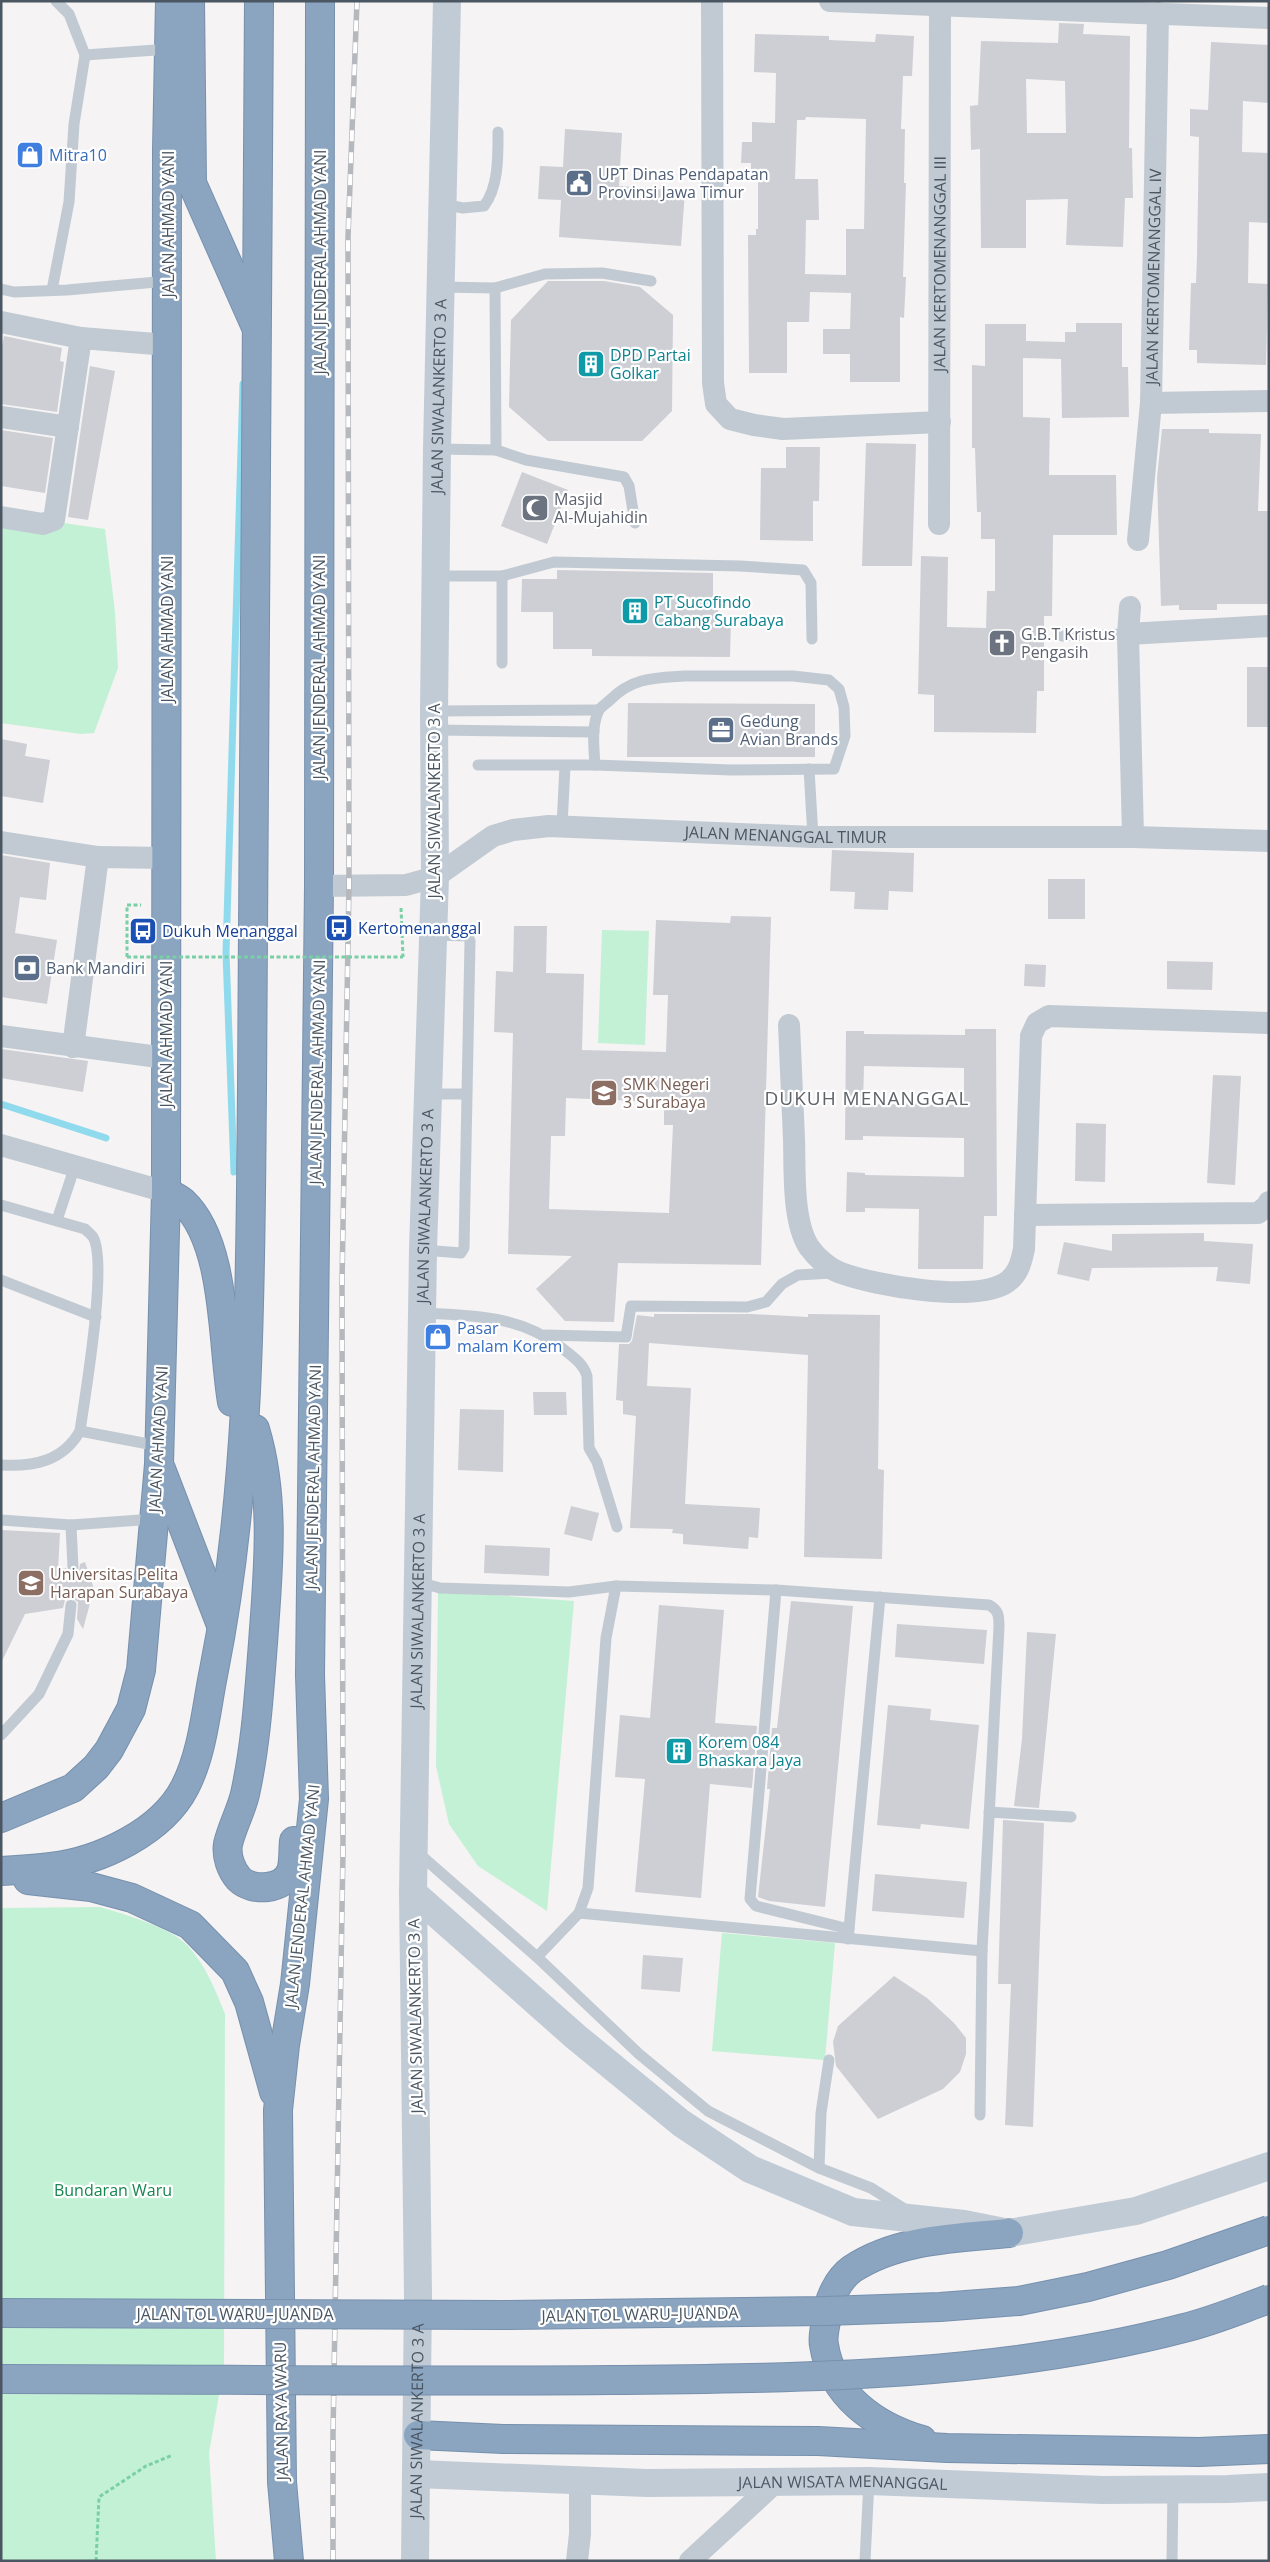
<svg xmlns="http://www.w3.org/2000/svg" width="1270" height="2562" font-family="'Open Sans',sans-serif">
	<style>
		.green { fill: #c3f1d5 }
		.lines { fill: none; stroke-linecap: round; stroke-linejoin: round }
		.stream { stroke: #90daee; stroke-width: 7 }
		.building { fill: #cdcfd5; fill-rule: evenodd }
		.highway-casing { stroke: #7690ad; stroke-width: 30 }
		.path { stroke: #7ad0a6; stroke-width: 3; stroke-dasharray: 4 2.5; stroke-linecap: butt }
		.lane { stroke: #c1cad2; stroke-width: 11 }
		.street { stroke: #c1cad2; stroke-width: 22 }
		.secondary { stroke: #c1cbd6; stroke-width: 28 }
		.highway { stroke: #8ba5c1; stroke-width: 28 }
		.rail-casing { stroke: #b5b8bd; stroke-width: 5.5 }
		.rail { stroke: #fff; stroke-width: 4; stroke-dasharray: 11; stroke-linecap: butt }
		.highway-bridge-casing { stroke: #7690ad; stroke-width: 30; stroke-linecap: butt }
		.path-bridge { stroke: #7ad0a6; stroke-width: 3; stroke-dasharray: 4 2.5; stroke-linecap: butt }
		.highway-bridge { stroke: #8ba5c1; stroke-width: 28 }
		.labels { text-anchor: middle; stroke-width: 4.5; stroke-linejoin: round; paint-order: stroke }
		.shop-label { font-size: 16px; fill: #366cbe; stroke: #fff; text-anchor: start }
		.service-label { font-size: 16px; fill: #4e5e75; stroke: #fff; text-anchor: start }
		.street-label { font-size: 16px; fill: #4a5661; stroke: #fff }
		.culture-label { font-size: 16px; fill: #0d838f; stroke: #fff; text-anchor: start }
		.worship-label { font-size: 16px; fill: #5b616d; stroke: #fff; text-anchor: start }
		.transit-label { font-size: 16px; fill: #164399; stroke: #fff; text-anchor: start }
		.education-label { font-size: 16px; fill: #785e54; stroke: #fff; text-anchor: start }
		.park-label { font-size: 16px; fill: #17864f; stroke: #fff }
		.quarter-label { font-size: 19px; letter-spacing: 1px; fill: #5f6368; stroke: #fff }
	</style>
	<rect width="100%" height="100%" fill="#f5f3f3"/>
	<g class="green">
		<polygon points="1,514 105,529 115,612 118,668 94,733 81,734 1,723"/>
		<polygon points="602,930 649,931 645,1045 598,1043"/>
		<polygon points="438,1591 574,1601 547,1911 478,1866 449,1824 436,1766"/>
		<path d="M100,1907C124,1914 172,1928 188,1946C206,1966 215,1989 225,2014L224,2366L209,2453L216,2561H1V1908Z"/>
		<polygon points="722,1933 835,1943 825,2060 712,2051"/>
	</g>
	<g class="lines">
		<g class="stream">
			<polyline points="1,1104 106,1138"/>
			<polyline points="234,1172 226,953 243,384"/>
		</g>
	</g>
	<g class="building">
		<path d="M1059,23L1084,24L1083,34L1130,36L1129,148H1132L1133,198H1125L1123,247L1066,245L1068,199L1026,200V248H981L980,149L971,150L970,106L978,105L981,41L1058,43ZM1026,79L1065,81L1066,133H1027Z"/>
		<path d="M755,34L829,36V40L875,42L876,34L914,36L912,76H903L901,129H905L904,183H906L903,277H906L904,318L900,317V382H850V354H823V329H850L851,293L810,292L809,322H787V373H749L748,235H756V229H758V174L751,173V163H741L742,142H752V122L775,123L776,73L754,72ZM806,117L866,119L864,229H846V275L805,274L806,220H819L818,179H795L797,120H805Z"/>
		<polygon points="1211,42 1269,45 1269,103 1243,101 1242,152 1269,153 1269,223 1249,222 1248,283 1268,284 1266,365 1197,363 1197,350 1189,350 1191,283 1196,283 1197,256 1199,137 1190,136 1190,109 1208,110"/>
		<polygon points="565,129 622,133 619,186 685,191 681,246 559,237 561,200 538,199 540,166 563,167"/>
		<polygon points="548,281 604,281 640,287 673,315 672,411 642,441 548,441 509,407 511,320"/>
		<polygon points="1076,323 1122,323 1122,367 1128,367 1129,417 1062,418 1061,359 1023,358 1023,417 1050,418 1049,475 1116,475 1117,535 1053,535 1052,616 1044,616 1044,691 1037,691 1036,733 934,732 934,695 918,694 921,556 948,557 947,627 986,628 987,591 995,591 995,539 981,539 981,512 977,512 975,448 972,448 972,365 985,366 985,324 1026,324 1026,341 1065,342 1065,332 1076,332"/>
		<polygon points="4,336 62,348 60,361 64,362 57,412 1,404 1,351"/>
		<polygon points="90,366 115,371 88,520 68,517"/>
		<polygon points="1162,429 1209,429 1209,433 1261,434 1258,511 1269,511 1269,604 1217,604 1217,610 1179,610 1179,605 1161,606 1157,478"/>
		<polygon points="1,430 53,438 45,493 1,486"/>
		<polygon points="866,443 916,444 912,566 862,566"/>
		<polygon points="786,447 820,447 819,501 813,501 813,541 760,540 761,468 786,468"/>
		<polygon points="522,472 568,490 547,544 501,526"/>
		<polygon points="557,570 713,573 713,610 718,610 718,617 731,617 730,657 592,656 592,649 553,649 553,612 521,612 522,579 557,579"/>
		<rect x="1247" y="667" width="22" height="60"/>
		<polygon points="628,703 815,704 815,757 627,757"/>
		<polygon points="1,739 27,744 25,756 50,760 43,803 1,796"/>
		<polygon points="832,850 914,853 913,892 889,891 888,910 854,909 855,892 830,891"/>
		<polygon points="1,855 50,863 46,900 20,897 15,933 57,940 47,1004 1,997"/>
		<rect x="1048" y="879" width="37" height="40"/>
		<path d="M731,916L771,917L761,1265L618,1263L614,1322L565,1321L536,1289L572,1256L508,1254L513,1033L494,1032L496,971L513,972L514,926H547L546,973L584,974L582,1050L666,1052L668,995H653L656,920L730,923ZM566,1098L664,1102V1125H673L669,1213L549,1209L551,1136H565Z"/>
		<polygon points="1167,961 1213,962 1212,990 1167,989"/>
		<polygon points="1025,964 1046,965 1045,987 1024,986"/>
		<path d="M965,1029H996L997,1216H984L983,1269H918L919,1209L865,1208V1212H846L847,1172L865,1173V1175L964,1177V1138L863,1136V1140H845L846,1031H864V1034L965,1035ZM864,1066L964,1068V1105L863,1104Z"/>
		<polygon points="1,1049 88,1061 83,1092 1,1078"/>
		<polygon points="1213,1075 1241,1076 1235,1185 1207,1183"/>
		<polygon points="1076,1123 1106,1124 1105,1182 1075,1181"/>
		<polygon points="1204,1233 1204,1241 1253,1244 1250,1284 1216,1281 1218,1267 1092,1268 1089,1281 1057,1274 1064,1242 1112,1251 1112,1234"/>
		<polygon points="654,1314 751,1314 808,1317 808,1314 880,1315 878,1469 884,1470 882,1559 804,1557 808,1355 649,1343 647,1386 691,1388 685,1504 760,1508 758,1538 749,1537 748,1549 683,1544 683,1534 672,1533 673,1529 630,1528 636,1416 623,1414 623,1401 616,1400 619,1344 629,1344 632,1341 637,1315 654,1317"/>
		<polygon points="533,1392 566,1392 567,1415 534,1415"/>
		<polygon points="460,1409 504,1410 503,1472 458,1470"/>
		<polygon points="571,1506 599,1513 592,1541 564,1534"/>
		<polygon points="1,1530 60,1533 58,1570 66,1568 69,1574 74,1575 79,1572 80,1564 85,1562 94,1589 83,1629 77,1619 78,1602 72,1598 65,1600 63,1608 25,1614 1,1663"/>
		<polygon points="485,1545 550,1548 549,1576 484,1573"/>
		<polygon points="791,1601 853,1606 825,1907 769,1901 758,1897 770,1789 767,1789 772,1728 777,1728"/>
		<polygon points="659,1605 724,1610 715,1723 757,1726 752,1788 710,1784 701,1898 635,1892 645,1779 615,1777 620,1715 650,1718"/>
		<polygon points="897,1624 987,1630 984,1664 895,1657"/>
		<polygon points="1027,1632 1056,1634 1039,1808 1014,1806 1022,1739"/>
		<polygon points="888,1705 931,1709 930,1720 979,1725 969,1829 921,1824 920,1829 877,1825"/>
		<polygon points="1003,1820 1044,1823 1033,2127 1005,2125 1011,1984 998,1984"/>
		<polygon points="875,1874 967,1882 964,1918 872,1911"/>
		<polygon points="643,1955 683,1958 680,1992 641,1989"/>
		<polygon points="894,1976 927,1998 954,2023 966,2038 966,2054 960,2072 943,2089 878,2119 836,2066 833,2042 838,2026"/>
	</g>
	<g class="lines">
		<g class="highway-casing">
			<g id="highway">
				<polyline points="190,1 192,183 255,325"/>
				<path d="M166,1192C172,1195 178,1198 183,1202C227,1243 222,1344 232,1402"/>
				<path d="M255,1429C276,1499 268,1571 263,1643C259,1694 256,1744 245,1794C241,1811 232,1827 228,1844C226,1856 231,1870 239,1879C252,1892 284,1890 291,1871C294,1863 293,1850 294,1841"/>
				<polyline points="161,1469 221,1625"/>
				<polyline points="1,1818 73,1788 96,1767 109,1750 131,1709 141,1670 159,1464 166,1192 167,150 170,1"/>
				<path d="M1,1871C18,1870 35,1869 51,1867C100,1861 162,1832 185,1787C203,1752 206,1709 214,1670C252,1479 250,1282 252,1088C255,726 259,364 259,1"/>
				<polyline points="28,1880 91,1887 132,1898 190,1925 235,1971 249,2002 274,2092"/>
				<polyline points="418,2435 503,2439 818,2441 947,2448 1199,2452 1269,2449"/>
				<path d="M922,2440C875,2426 832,2396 824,2345C822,2336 826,2324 827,2315C829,2299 838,2279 852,2269C898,2239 955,2238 1009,2233"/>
				<polyline points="289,2561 282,2482 278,2110 285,2045 295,1984 314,1799 310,1675 319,886 320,1"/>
			</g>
		</g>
		<g class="path">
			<polyline points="401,908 403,957"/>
			<polyline points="127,957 127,905 141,905"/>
			<polyline points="96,2561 99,2497 146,2466 173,2455"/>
		</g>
		<g class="lane">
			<polyline points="85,55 170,49"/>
			<path d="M443,204L463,208L484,206C499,187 498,155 498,132"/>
			<polyline points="441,287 495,288 496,450 526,460 624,477 629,486 635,523"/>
			<polyline points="495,288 545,274 602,273 651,281"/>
			<polyline points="1,289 14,292 67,290 168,281"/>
			<polyline points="52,290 69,202 74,124 85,55 69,14 56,1"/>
			<polyline points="437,449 496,450"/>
			<polyline points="436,576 502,576 554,562 740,566 803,570 811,583 812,639"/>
			<polyline points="502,576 502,663"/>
			<polyline points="1062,636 1128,634"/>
			<path d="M685,676H793L829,680L839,689L844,707L845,736L834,769L731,770L595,765C594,748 591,726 599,710C601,707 607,703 610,700C633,677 655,678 685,676Z"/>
			<polyline points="434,711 599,710"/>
			<polyline points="434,730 594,732"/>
			<polyline points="478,765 595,765"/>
			<polyline points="809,769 813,837"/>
			<polyline points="562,826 565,766"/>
			<polyline points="429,1094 466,1094"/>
			<path d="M1,1205L85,1229C87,1231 91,1234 93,1237C108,1262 85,1396 80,1431C63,1461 34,1467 1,1465"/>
			<polyline points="57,1220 75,1166"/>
			<polyline points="423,1250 461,1253 464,1248 470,941 468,936 434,935"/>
			<polyline points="1,1280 96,1317"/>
			<path d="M423,1313C475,1316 519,1315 562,1348C573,1357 583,1363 587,1376L589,1448L597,1462L617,1527"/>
			<polyline points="545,1335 626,1337 631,1306 747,1307 766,1302 782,1284 798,1275 832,1273"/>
			<polyline points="80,1431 159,1446"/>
			<polyline points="1,1520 71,1525 154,1519"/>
			<polyline points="71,1525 73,1568"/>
			<polyline points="418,1582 440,1588 569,1592 616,1586 606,1638 588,1888 579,1913 537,1957"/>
			<polyline points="776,1590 750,1899 756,1906 849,1929 848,1939"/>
			<polyline points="1,1735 39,1694 68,1634 71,1605"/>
			<polyline points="989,1812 1071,1817"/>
			<polyline points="417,1852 537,1957 639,2054 708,2111 819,2168 871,2188 906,2210"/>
			<path d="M579,1913L982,1951L999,1627C999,1617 999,1610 989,1605L776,1590L616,1586"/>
			<polyline points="849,1929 880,1597"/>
			<polyline points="980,2115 982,1951"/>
			<polyline points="819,2168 821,2113 829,2060"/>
			<polyline points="865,2561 869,2481"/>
			<polyline points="1172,2561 1173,2488"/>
		</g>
		<g class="street">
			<polyline points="712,1 713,383 716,404 730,419 754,425 783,429 940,422"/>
			<polyline points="830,1 1269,18"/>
			<polyline points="1,322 81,338 168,345"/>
			<polyline points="1151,403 1269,401"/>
			<polyline points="1,417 68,427"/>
			<polyline points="1,517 43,524 54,520 81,338"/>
			<path id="s1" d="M939,524L940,5"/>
			<path id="s2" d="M1138,540L1151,403L1158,13"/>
			<polyline points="1130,607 1128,634 1133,837"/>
			<polyline points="1128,634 1269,626"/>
			<polyline points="1,842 98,857 73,1047"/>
			<polyline points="98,857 167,858"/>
			<path id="s3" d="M319,886L406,885L435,877L493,836L513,830L549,826L813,837H1133L1269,841"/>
			<path d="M789,1025C791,1063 792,1101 794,1139C795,1169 792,1221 809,1247C816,1257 829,1269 841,1273C877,1286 970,1302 1004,1284C1018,1276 1021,1263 1024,1249L1031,1036L1037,1023L1049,1016L1269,1023"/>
			<polyline points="1,1036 166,1058"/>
			<polyline points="1,1145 166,1192"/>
			<polyline points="1025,1215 1258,1213 1267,1206 1269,1202"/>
			<polyline points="577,2561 580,2534 580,2480"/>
			<polyline points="690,2561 777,2481"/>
		</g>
		<g class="secondary">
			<polyline points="413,1893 576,2037 681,2123 750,2169 853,2212 964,2224 1009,2233 1136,2211 1269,2166"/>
			<path id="s4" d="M417,2474L647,2483L869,2481L1102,2490L1228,2489L1269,2487"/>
			<path id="s5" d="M415,2561L418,2295L413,1893L423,1250L435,877L434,711L437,449L447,1"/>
		</g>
		<use href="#highway" class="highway"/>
		<g class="rail-casing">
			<polyline id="rail" points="333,2561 333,2435 343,1851 342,1283 349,886 348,237 357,1"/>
		</g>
		<use href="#rail" class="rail"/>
		<g class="highway-bridge-casing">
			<g id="highway-bridge">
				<polyline points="1,2313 501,2315 826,2311 940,2307 1019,2301 1088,2287 1168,2265 1269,2230"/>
				<path d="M1,2379C204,2379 408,2382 611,2380C803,2378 996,2377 1184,2328C1213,2321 1241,2309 1269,2299"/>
			</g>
		</g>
		<polyline class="path-bridge" points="127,957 403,957"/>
		<use href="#highway-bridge" class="highway-bridge"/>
	</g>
	<defs>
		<g id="shop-square" transform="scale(1.4375)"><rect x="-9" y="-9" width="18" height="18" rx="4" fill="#3f7fe0" stroke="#fff"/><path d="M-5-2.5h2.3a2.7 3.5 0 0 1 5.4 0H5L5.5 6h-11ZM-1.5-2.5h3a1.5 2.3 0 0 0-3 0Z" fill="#fff"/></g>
		<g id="civic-square" transform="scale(1.4375)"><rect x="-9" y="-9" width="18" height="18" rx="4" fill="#5c6f8a" stroke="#fff"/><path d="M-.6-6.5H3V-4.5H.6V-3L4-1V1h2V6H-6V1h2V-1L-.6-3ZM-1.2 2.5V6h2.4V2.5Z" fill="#fff"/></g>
		<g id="building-square" transform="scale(1.4375)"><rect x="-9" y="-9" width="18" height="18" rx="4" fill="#0f9aa8" stroke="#fff"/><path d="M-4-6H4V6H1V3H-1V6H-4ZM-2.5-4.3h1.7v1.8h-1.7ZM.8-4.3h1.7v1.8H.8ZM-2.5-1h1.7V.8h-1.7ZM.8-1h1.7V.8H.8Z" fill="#fff"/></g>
		<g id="mosque-square" transform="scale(1.4375)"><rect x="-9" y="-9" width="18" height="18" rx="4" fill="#6b7280" stroke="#fff"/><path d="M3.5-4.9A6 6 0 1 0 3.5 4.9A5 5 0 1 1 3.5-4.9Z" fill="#fff"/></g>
		<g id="church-square" transform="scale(1.4375)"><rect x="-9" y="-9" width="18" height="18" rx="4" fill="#6b7280" stroke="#fff"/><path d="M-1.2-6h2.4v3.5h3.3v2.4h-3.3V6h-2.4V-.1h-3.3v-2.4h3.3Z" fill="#fff"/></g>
		<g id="office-square" transform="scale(1.4375)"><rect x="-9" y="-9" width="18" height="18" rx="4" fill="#5c6f8a" stroke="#fff"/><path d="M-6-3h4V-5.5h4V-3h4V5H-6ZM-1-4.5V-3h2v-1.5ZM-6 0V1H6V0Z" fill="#fff"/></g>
		<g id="bus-square" transform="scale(1.4375)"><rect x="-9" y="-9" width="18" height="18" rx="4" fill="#1a4fb4" stroke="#fff"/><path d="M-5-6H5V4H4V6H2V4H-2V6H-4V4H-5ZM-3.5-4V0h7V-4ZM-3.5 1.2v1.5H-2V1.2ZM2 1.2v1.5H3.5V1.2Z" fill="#fff"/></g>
		<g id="bank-square" transform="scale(1.4375)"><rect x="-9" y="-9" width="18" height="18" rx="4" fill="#5c6f8a" stroke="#fff"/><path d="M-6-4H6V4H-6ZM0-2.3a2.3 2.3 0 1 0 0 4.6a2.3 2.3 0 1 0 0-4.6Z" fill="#fff"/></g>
		<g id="school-square" transform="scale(1.4375)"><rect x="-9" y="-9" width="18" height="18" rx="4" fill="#8d6e63" stroke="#fff"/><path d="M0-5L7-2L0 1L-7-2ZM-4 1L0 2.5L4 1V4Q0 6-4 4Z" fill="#fff"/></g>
		<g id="university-square" transform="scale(1.4375)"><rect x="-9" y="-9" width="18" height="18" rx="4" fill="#8d6e63" stroke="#fff"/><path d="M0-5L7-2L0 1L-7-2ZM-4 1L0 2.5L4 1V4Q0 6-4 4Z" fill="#fff"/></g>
	</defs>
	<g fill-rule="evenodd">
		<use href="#shop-square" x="30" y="155"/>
		<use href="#civic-square" x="579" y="183"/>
		<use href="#building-square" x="591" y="364"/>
		<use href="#mosque-square" x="535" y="508"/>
		<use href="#building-square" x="635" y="611"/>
		<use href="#church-square" x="1002" y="643"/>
		<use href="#office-square" x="721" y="730"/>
		<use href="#bus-square" x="339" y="928"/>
		<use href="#bus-square" x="143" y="931"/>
		<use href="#bank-square" x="27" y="968"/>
		<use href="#school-square" x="604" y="1093"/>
		<use href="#shop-square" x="438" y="1337"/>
		<use href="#university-square" x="31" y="1583"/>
		<use href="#building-square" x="679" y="1751"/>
	</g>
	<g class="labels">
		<g class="shop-label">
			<text x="49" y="161">Mitra10</text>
			<text x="457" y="1334">Pasar<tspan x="457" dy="18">malam Korem</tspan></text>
		</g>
		<g class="service-label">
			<text x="598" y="180">UPT Dinas Pendapatan<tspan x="598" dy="18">Provinsi Jawa Timur</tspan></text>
			<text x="740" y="727">Gedung<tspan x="740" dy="18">Avian Brands</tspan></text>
			<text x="46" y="974">Bank Mandiri</text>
		</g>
		<g class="street-label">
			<text transform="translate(168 224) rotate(-90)" y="6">JALAN AHMAD YANI</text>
			<text transform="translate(320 262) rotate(-90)" y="6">JALAN JENDERAL AHMAD YANI</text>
			<text dy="6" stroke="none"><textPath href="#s1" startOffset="260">JALAN KERTOMENANGGAL III</textPath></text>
			<text dy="6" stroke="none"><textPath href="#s2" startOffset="264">JALAN KERTOMENANGGAL IV</textPath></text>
			<text dy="6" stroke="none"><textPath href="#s5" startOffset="2165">JALAN SIWALANKERTO 3 A</textPath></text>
			<text transform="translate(167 629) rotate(-90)" y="6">JALAN AHMAD YANI</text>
			<text transform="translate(319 667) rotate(-90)" y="6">JALAN JENDERAL AHMAD YANI</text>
			<text transform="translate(434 801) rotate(-90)" y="6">JALAN SIWALANKERTO 3 A</text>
			<text dy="6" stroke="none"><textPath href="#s3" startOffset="482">JALAN MENANGGAL TIMUR</textPath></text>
			<text transform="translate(166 1034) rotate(-90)" y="6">JALAN AHMAD YANI</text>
			<text transform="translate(317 1072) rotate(-89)" y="6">JALAN JENDERAL AHMAD YANI</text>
			<text dy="6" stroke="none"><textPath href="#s5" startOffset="1355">JALAN SIWALANKERTO 3 A</textPath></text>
			<text transform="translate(158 1439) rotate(-87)" y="6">JALAN AHMAD YANI</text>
			<text transform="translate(313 1477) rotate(-89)" y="6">JALAN JENDERAL AHMAD YANI</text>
			<text dy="6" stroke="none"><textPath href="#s5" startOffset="950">JALAN SIWALANKERTO 3 A</textPath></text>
			<text transform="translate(302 1896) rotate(-84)" y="6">JALAN JENDERAL AHMAD YANI</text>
			<text transform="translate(415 2016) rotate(-91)" y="6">JALAN SIWALANKERTO 3 A</text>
			<text x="235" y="2320">JALAN TOL WARU–JUANDA</text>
			<text transform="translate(640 2314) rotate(-1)" y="6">JALAN TOL WARU–JUANDA</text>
			<text transform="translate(281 2411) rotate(-91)" y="6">JALAN RAYA WARU</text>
			<text dy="6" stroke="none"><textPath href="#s5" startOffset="140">JALAN SIWALANKERTO 3 A</textPath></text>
			<text dy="6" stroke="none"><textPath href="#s4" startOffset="426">JALAN WISATA MENANGGAL</textPath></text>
		</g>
		<g class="culture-label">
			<text x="610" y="361">DPD Partai<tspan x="610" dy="18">Golkar</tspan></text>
			<text x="654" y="608">PT Sucofindo<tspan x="654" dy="18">Cabang Surabaya</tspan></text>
			<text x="698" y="1748">Korem 084<tspan x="698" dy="18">Bhaskara Jaya</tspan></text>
		</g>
		<g class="worship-label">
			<text x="554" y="505">Masjid<tspan x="554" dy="18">Al-Mujahidin</tspan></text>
			<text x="1021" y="640">G.B.T Kristus<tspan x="1021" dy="18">Pengasih</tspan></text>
		</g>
		<g class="transit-label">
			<text x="358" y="934">Kertomenanggal</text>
			<text x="162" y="937">Dukuh Menanggal</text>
		</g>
		<g class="education-label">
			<text x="623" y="1090">SMK Negeri<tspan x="623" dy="18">3 Surabaya</tspan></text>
			<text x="50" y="1580">Universitas Pelita<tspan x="50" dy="18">Harapan Surabaya</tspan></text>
		</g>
		<g class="park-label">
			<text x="113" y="2196">Bundaran Waru</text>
		</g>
		<g class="quarter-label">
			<text x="867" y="1105">DUKUH MENANGGAL</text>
		</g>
	</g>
	<rect width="1270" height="2562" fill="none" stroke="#4a5661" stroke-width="5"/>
</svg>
